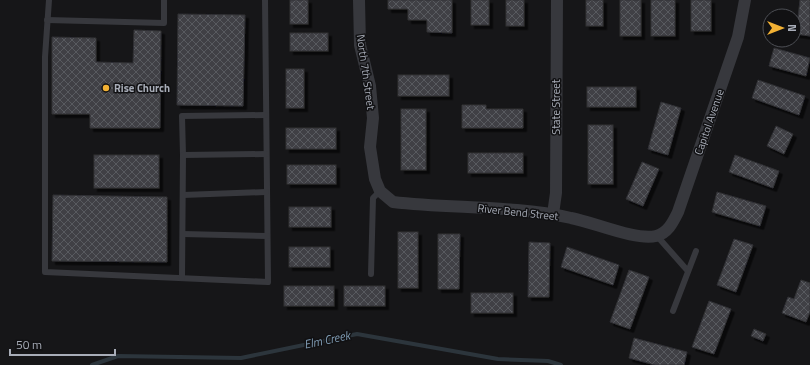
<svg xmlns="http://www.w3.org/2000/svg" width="810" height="365" font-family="'Titillium Web',sans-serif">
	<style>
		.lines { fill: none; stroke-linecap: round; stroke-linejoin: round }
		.stream { stroke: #2c353c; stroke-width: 4 }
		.building { fill: url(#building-cross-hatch); stroke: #303034; filter: url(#shadow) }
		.service { stroke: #37383d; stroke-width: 6 }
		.minor { stroke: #37383d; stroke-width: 12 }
		.poi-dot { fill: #f2b134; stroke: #111113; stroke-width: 1.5 }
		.labels { text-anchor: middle; stroke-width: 3; stroke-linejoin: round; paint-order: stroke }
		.street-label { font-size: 11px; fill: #a8adb8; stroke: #111113 }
		.poi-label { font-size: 11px; font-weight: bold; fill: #a8adb8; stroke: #111113; text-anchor: start }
		.water-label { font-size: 12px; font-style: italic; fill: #7f9bb3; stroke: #111113 }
	</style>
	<defs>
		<pattern id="building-cross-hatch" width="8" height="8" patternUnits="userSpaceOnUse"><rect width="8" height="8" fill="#404145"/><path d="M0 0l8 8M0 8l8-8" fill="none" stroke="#595a5e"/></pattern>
		<filter id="shadow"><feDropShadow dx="3.5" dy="3.5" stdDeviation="0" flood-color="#0009"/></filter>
	</defs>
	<rect width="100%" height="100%" fill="#161618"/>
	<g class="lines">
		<polyline class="stream" points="92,365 118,356 241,358 357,334 498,359 548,361 561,365"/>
	</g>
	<g class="building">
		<rect x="290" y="0" width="18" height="24"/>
		<polygon points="388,0 452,0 452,33 427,32 427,20 408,20 408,9 388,9"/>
		<rect x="471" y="0" width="18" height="25"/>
		<rect x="506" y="0" width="18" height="26"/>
		<rect x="586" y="0" width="17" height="26"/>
		<rect x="620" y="0" width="21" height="36"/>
		<rect x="651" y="0" width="24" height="36"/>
		<rect x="691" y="0" width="20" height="31"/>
		<polygon points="800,0 810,0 810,36 796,34"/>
		<polygon points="178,14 245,15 243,106 177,105"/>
		<polygon points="134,30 161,31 160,128 90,128 90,114 52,114 52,37 96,38 96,62 133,63"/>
		<rect x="290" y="33" width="38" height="18"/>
		<polygon points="774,48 810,58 806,76 769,66"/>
		<rect x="286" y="69" width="18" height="39"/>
		<rect x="398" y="75" width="51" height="21"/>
		<polygon points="758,80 805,96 799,115 752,98"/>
		<rect x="587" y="87" width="49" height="20"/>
		<polygon points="661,102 681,108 668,155 648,149"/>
		<polygon points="462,105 486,105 486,109 523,109 523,128 462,128"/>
		<rect x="401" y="109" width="25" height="61"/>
		<rect x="588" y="125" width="25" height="59"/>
		<polygon points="776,126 793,134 784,154 767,146"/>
		<rect x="286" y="128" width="50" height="21"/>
		<rect x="468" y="153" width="55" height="20"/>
		<rect x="94" y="155" width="65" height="33"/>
		<polygon points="735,155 779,171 773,188 729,172"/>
		<polygon points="642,162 659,169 643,206 626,199"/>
		<rect x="287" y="165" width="49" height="19"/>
		<polygon points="717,192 766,206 760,226 712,212"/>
		<polygon points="53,195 167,197 167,262 52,261"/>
		<rect x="289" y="207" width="42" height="20"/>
		<rect x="398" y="232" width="20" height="56"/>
		<polygon points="438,234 460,234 459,289 438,289"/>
		<polygon points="734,239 753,245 736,292 717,285"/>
		<polygon points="529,242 550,243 549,297 528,297"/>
		<rect x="289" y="247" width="41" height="20"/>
		<polygon points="567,247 619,265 613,285 561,267"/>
		<polygon points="629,270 649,277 630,329 610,322"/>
		<polygon points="801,280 810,283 810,312 806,322 782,313 788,297 794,299"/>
		<rect x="284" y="286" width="50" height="20"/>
		<rect x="344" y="286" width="41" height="20"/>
		<rect x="471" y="293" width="42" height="20"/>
		<polygon points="709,301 731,309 714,354 692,347"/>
		<polygon points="754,329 766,334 763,341 751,336"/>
		<polygon points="634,338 687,352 684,365 655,365 629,358"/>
	</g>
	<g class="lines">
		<g class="service">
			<polyline points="49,0 45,57 45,272 268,282 265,0"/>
			<polyline points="47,20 164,23 164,0"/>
			<polyline points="183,155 182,116 265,115"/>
			<polyline points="183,195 266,192"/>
			<polyline points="183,234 267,236"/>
			<polyline points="657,236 687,270"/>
			<polyline points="371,274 373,198 380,191"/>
			<polyline points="182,278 183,155 266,154"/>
			<polyline points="673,311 696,251"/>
		</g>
		<g class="minor">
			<path d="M359,0L360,45L370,86L373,118L370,147L375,179L380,191L393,202C452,209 512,205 571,218C593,222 636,241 656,236C668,233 673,222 678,212L738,37L745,0"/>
			<polyline points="553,214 556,193 557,0"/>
		</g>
	</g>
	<circle class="poi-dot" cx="106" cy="88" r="4"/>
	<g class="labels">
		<g class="street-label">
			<text transform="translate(366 72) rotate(82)" y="4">North 7th Street</text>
			<text transform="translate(556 107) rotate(-90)" y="4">State Street</text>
			<text transform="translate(709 122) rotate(-71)" y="4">Capitol Avenue</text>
			<text transform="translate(518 212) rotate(6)" y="4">River Bend Street</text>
		</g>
		<g class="poi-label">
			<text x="114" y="92">Rise Church</text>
		</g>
		<g class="water-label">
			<text transform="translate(327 340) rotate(-12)" y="4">Elm Creek</text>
		</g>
	</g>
	<g transform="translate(782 28) rotate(90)"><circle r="19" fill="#111113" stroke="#4d4f55"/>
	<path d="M0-3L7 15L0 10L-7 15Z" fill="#f2b134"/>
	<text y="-6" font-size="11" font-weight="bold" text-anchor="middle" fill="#a8adb8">N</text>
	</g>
	<path d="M10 349v6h105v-6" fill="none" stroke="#a8adb8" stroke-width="2"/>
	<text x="16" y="349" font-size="12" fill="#a8adb8" stroke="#111113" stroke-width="3" paint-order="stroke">50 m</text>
</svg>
